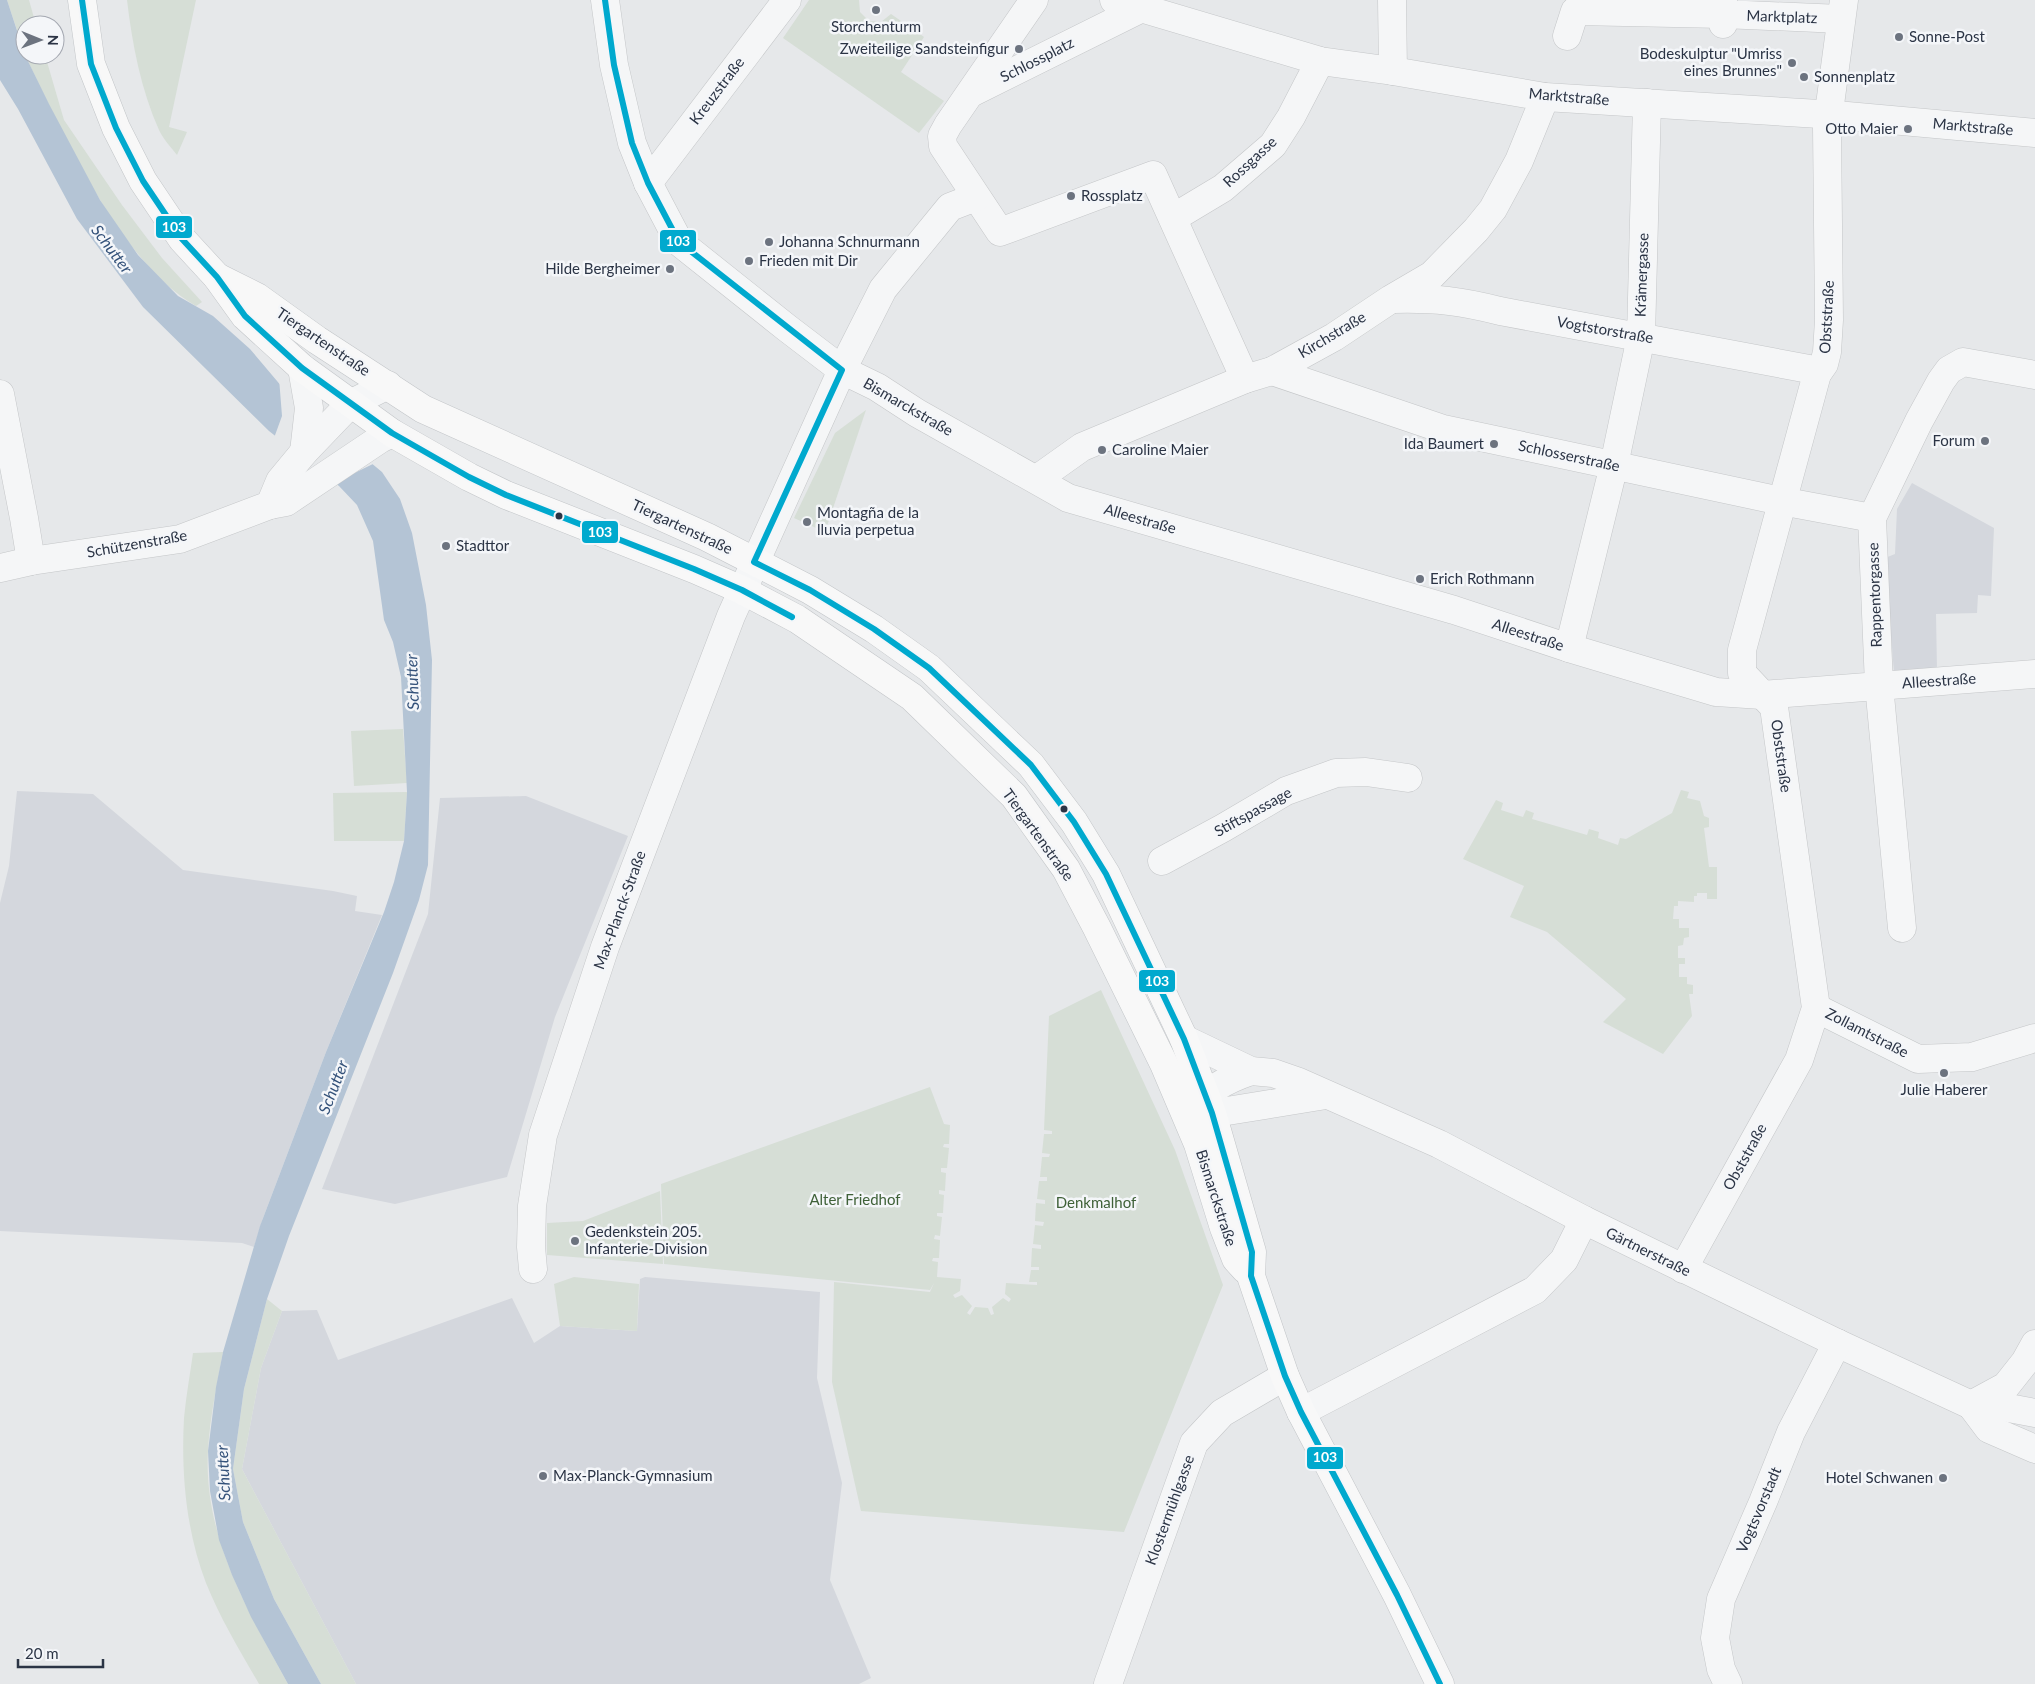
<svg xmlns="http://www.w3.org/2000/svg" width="2035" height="1684" font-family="Lato,sans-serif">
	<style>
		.built { fill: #d4d7dd }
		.green { fill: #d6ded6 }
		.water { fill: #b4c4d5 }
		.pier { fill: #e6e8ea }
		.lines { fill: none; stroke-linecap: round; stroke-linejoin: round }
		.minor-casing { stroke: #c4c6c8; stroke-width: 29 }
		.major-casing { stroke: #c2c5c8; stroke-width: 29 }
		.minor { stroke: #f5f6f7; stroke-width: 28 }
		.major { stroke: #f8f8f8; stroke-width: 28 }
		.bus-1-casing { stroke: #f4f6f9; stroke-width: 10 }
		.bus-1 { stroke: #00a9ce; stroke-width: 6 }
		.poi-dot { fill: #6c737f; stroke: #f4f6f9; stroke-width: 2 }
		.bus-dot { fill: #2b3445; stroke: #f4f6f9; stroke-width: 2 }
		.labels { text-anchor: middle; stroke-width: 5; stroke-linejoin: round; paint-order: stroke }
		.street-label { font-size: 15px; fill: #2b3445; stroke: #f4f6f9 }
		.poi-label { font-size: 15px; fill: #2b3445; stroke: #f4f6f9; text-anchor: start }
		.park-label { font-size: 15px; fill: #3f6138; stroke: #f4f6f9 }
		.water-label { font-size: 16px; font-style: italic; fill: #34527a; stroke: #f4f6f9 }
		.line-badge { stroke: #f4f6f9; stroke-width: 2 }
		.badge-label { font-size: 14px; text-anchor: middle; font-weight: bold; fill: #fff }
	</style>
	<rect width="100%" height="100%" fill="#e6e8ea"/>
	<g class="built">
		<polygon points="1912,483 1994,528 1991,596 1978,595 1977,613 1936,614 1937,670 1894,673 1885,558 1895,554 1897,509"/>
		<polygon points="17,791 93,794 183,870 333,891 357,896 355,911 382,915 326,1052 263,1218 254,1247 242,1243 0,1231 0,903 9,866"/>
		<polygon points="526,796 628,836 555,1017 507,1177 395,1204 322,1189 428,914 440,798"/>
		<polygon points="645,1277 820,1292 817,1378 842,1483 830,1580 871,1678 859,1684 356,1684 242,1469 261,1368 282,1311 317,1310 338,1360 512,1298 534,1343 560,1326 637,1331 640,1279"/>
	</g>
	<g class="green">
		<polygon points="7,0 29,0 36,25 25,25 25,54"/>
		<path d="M127,0H196L169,127L187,132L177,155C171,147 163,139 159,130C141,90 132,43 127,0Z"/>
		<polygon points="809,0 859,0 860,12 869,21 881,22 891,14 924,37 901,72 944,101 919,133 783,38"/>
		<path d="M25,55H45L64,120L122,205L162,258L202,302L196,306C121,264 62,132 25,55Z"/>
		<polygon points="866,410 825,532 794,518 835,433"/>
		<polygon points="403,729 407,783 354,786 351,731"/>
		<polygon points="1681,790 1689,792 1687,798 1700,801 1704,816 1709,818 1709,827 1704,828 1709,867 1717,867 1717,899 1707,899 1707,893 1697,893 1697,896 1694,896 1694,902 1678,901 1678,906 1674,906 1673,919 1679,919 1679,928 1689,928 1689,937 1684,938 1683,945 1678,946 1678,958 1685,958 1685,964 1679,964 1679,977 1687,977 1687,984 1693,985 1693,994 1689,994 1692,1016 1663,1054 1603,1022 1626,999 1547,932 1510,917 1524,886 1463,859 1496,800 1503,803 1501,810 1523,817 1526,810 1534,813 1532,819 1587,835 1589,829 1599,832 1598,838 1618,845 1620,838 1626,839 1672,813"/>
		<polygon points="407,792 404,841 334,841 333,793"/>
		<polygon points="1101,990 1175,1150 1223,1285 1124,1532 861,1511 832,1382 834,1282 930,1292 934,1283 930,1290 664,1264 661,1184 930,1087 944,1124 950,1125 949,1144 944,1144 943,1147 949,1148 947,1168 941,1168 941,1172 946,1173 945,1191 939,1190 939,1194 944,1195 943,1213 937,1213 937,1216 942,1217 940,1236 935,1235 934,1239 940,1240 939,1258 933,1258 932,1261 938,1262 937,1277 961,1279 960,1291 953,1295 955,1298 962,1295 972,1306 967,1313 970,1315 975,1307 988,1308 991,1315 994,1314 992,1307 1003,1298 1009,1302 1011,1299 1005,1294 1006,1283 1037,1285 1037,1282 1029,1282 1031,1270 1039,1270 1039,1267 1031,1267 1032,1248 1041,1249 1041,1245 1033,1244 1035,1225 1043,1226 1044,1222 1035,1221 1036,1203 1045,1204 1045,1200 1037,1199 1039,1181 1047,1181 1047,1177 1040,1177 1042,1157 1049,1157 1050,1154 1042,1153 1044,1134 1052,1134 1052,1131 1044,1130 1049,1016"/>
		<polygon points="660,1191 663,1264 547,1255 547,1223 583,1221"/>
		<polygon points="574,1277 639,1284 637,1331 560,1326 554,1284"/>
		<polygon points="267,1299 282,1311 261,1368 242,1469 356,1684 321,1684 274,1599 243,1522 233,1469 244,1389"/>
		<path d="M223,1352C217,1384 210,1417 208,1450C203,1536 248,1611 288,1684H259C240,1651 220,1618 206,1583C186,1531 181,1473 184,1418C186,1396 190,1375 193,1353Z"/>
	</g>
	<polygon class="water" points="0,0 7,0 25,55 49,104 100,200 138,255 178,296 213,316 250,349 288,394 382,472 400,499 412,533 426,605 432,660 428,865 419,900 393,973 289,1236 267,1299 244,1389 233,1469 243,1522 274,1599 321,1684 288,1684 251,1617 232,1575 219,1540 210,1491 208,1451 216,1387 223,1352 260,1226 326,1052 384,912 394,882 404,841 407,792 401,677 393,642 384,620 373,541 357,505 339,486 269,431 143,307 77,219 18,109 0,80"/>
	<polygon class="pier" points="279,378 289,392 375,463 332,484 274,438 282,416"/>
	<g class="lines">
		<g class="minor-casing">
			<g id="minor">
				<polyline points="605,0 614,65 632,143 648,183 679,242 787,328 842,370 877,387 917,413 1068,498 1454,610 1569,648 1716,692 1762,695 2035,674"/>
				<polyline points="1034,0 948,125 942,136 943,146 1000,232 1153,175 1245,379"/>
				<polyline points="1114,0 1320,61 1393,71 1545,97 1836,115 2035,133"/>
				<polyline points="1392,0 1393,71"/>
				<polyline points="1723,0 1723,14 1841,19"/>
				<polyline points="1567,36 1575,11 1723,14 1723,24"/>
				<polyline points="971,93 1142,8"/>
				<polyline points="648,183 787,0"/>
				<polyline points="1173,218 1223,188 1273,145 1291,117 1320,61"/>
				<path d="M1394,299C1435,298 1461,301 1500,311L1809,369L1817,374"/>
				<polyline points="302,368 309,408 304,452"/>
				<polyline points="1272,371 1443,429 1781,501 1872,518"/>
				<polyline points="0,394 24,518 31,561"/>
				<polyline points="1037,479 1082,447 1245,379 1272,371 1334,337 1391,299 1432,275 1476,230 1493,209 1519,161 1545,97"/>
				<polyline points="270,505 280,481 304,452 350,404 388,385"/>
				<polyline points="0,568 31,561 180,539 270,505 286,502 380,439 392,433"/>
				<polyline points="1569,648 1614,465 1641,337 1647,103"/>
				<polyline points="1162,861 1223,828 1286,791 1336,773 1366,772 1408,778"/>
				<polyline points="1902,928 1879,685 1872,518 1919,421 1941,381 1949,370 1963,362 2035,375"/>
				<polyline points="1816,1008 1918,1059 1972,1057 2035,1038"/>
				<polyline points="1184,1039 1251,1071 1273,1073 1299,1082 1439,1144 1584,1220 1837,1343 1971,1405 1998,1406 2035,1413"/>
				<path d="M1190,1112C1210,1089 1222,1081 1251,1071"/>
				<polyline points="1190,1117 1326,1095"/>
				<polyline points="533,1269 531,1247 532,1206 543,1135 605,947 731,616 842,370 883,289 950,207 976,197"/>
				<polyline points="1683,1269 1799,1060 1816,1008 1774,707 1742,673 1742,650 1817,374 1824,364 1827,352 1829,320 1827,127 1844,0"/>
				<polyline points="1971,1405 2006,1386 2025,1362 2035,1344"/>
				<polyline points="1971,1405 1989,1429 2035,1449"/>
				<polyline points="1301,1412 1535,1290 1564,1260 1584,1220"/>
				<polyline points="1108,1684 1194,1443 1222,1413 1285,1376"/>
				<polyline points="1728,1684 1721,1669 1715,1638 1721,1599 1763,1502 1791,1432 1837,1343"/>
			</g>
		</g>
		<g class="major-casing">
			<g id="major">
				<polyline points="82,0 91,64 116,128 143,181 182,239 217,277 245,316 302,368 392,433 469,477 506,495 694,569 742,590 797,619 912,697 1014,796 1066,869 1097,928 1164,1064 1198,1144 1224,1228 1236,1259 1245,1269"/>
				<polyline points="217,277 257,297 317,340 423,409 707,537 810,590 874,629 929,668 1031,765 1074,822 1106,874 1184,1039 1212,1113 1252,1252 1251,1276 1285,1376 1301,1412 1397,1595 1440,1684"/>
			</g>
		</g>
		<use href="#minor" class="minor"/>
		<use href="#major" class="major"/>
		<g class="bus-1-casing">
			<g id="bus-1">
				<polyline points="82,0 91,64 116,128 143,181 182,239 217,277 245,316 302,368 392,433 469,477 506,495 694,569 742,590 792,617"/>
				<polyline points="605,0 614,65 632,143 648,183 679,242 842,370 754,562 810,590 874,629 929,668 1031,765 1074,822 1106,874 1184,1039 1212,1113 1252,1252 1251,1276 1285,1376 1301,1412 1397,1595 1440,1684"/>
			</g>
		</g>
		<use href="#bus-1" class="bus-1"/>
	</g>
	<g class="poi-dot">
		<circle cx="876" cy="10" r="5"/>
		<circle cx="1899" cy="37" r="5"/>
		<circle cx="1019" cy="49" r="5"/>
		<circle cx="1792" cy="63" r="5"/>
		<circle cx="1804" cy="77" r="5"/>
		<circle cx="1908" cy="129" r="5"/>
		<circle cx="1071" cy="196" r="5"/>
		<circle cx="769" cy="242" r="5"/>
		<circle cx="749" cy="261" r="5"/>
		<circle cx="670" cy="269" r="5"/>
		<circle cx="1985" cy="441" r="5"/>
		<circle cx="1494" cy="444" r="5"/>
		<circle cx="1102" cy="450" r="5"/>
		<circle cx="807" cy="522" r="5"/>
		<circle cx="446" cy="546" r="5"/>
		<circle cx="1420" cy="579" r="5"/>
		<circle cx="1944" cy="1073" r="5"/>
		<circle cx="575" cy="1241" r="5"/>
		<circle cx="543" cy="1476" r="5"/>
		<circle cx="1943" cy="1478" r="5"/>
	</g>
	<g class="bus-dot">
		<circle cx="559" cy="516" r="4.5"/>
		<circle cx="1064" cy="809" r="4.5"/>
	</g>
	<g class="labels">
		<g class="street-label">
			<text transform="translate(1782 17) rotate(2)" y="5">Marktplatz</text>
			<text transform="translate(1037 60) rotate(-27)" y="5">Schlossplatz</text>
			<text transform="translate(717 91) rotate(-53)" y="5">Kreuzstraße</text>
			<text transform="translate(1569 97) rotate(5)" y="5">Marktstraße</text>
			<text transform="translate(1973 127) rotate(5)" y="5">Marktstraße</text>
			<text transform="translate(1250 162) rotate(-43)" y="5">Rossgasse</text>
			<text transform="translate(1642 275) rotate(-88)" y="5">Krämergasse</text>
			<text transform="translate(1827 317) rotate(-87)" y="5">Obststraße</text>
			<text transform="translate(1605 330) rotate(10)" y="5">Vogtstorstraße</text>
			<text transform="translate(1332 335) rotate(-31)" y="5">Kirchstraße</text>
			<text transform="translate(323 342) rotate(34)" y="5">Tiergartenstraße</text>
			<text transform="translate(908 407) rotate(30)" y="5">Bismarckstraße</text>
			<text transform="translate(1569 456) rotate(12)" y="5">Schlosserstraße</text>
			<text transform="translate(1140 519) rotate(16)" y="5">Alleestraße</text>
			<text transform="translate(682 527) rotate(25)" y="5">Tiergartenstraße</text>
			<text transform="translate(137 544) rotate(-10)" y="5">Schützenstraße</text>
			<text transform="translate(1875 595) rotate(-92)" y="5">Rappentorgasse</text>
			<text transform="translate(1528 635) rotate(18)" y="5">Alleestraße</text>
			<text transform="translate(1939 681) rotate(-4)" y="5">Alleestraße</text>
			<text transform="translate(1781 756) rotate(82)" y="5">Obststraße</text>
			<text transform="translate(1253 812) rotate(-29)" y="5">Stiftspassage</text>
			<text transform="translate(1038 835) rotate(54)" y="5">Tiergartenstraße</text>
			<text transform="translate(620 910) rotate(-70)" y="5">Max-Planck-Straße</text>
			<text transform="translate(1867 1033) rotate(27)" y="5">Zollamtstraße</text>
			<text transform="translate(1745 1157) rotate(-61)" y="5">Obststraße</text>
			<text transform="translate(1216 1198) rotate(72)" y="5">Bismarckstraße</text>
			<text transform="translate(1648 1252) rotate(26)" y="5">Gärtnerstraße</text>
			<text transform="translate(1170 1510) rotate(-70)" y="5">Klostermühlgasse</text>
			<text transform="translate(1759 1510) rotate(-67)" y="5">Vogtsvorstadt</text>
		</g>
		<g class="poi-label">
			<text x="876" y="32" text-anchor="middle">Storchenturm</text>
			<text x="1909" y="42">Sonne-Post</text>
			<text x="1009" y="54" text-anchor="end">Zweiteilige Sandsteinfigur</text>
			<text x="1782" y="59" text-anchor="end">Bodeskulptur "Umriss<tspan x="1782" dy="17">eines Brunnes"</tspan></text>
			<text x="1814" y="82">Sonnenplatz</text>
			<text x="1898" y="134" text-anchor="end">Otto Maier</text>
			<text x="1081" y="201">Rossplatz</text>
			<text x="779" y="247">Johanna Schnurmann</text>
			<text x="759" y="266">Frieden mit Dir</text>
			<text x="660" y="274" text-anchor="end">Hilde Bergheimer</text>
			<text x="1975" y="446" text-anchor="end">Forum</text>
			<text x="1484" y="449" text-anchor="end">Ida Baumert</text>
			<text x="1112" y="455">Caroline Maier</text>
			<text x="817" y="518">Montagña de la<tspan x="817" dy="17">lluvia perpetua</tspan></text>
			<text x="456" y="551">Stadttor</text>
			<text x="1430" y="584">Erich Rothmann</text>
			<text x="1944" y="1095" text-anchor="middle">Julie Haberer</text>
			<text x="585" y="1237">Gedenkstein 205.<tspan x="585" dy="17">Infanterie-Division</tspan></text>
			<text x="553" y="1481">Max-Planck-Gymnasium</text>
			<text x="1933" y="1483" text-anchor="end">Hotel Schwanen</text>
		</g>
		<g class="park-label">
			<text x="855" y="1205">Alter Friedhof</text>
			<text x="1096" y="1208">Denkmalhof</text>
		</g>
		<g class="water-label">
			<text transform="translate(112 249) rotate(53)" y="6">Schutter</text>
			<text transform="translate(412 682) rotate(-92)" y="6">Schutter</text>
			<text transform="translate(333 1087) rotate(-69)" y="6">Schutter</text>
			<text transform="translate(223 1473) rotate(-93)" y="6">Schutter</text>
		</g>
	</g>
	<g class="line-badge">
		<rect x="155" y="215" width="38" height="24" rx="5" fill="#00a9ce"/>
		<rect x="659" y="229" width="38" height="24" rx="5" fill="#00a9ce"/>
		<rect x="581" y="520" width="38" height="24" rx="5" fill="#00a9ce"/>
		<rect x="1138" y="969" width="38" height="24" rx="5" fill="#00a9ce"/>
		<rect x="1306" y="1446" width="38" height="24" rx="5" fill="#00a9ce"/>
	</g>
	<g class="badge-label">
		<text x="174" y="232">103</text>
		<text x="678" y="246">103</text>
		<text x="600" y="537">103</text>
		<text x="1157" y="986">103</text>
		<text x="1325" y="1462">103</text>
	</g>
	<g transform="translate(40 40) rotate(91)"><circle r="24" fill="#f4f6f9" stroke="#a4a8b1"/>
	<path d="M0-4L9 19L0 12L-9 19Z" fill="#6c737f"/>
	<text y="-8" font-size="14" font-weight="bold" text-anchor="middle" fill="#2b3445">N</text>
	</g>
	<path d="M18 1659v8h85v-8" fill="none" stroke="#2b3445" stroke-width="2.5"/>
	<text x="25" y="1659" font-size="15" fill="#2b3445" stroke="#f4f6f9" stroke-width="4" paint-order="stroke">20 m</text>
</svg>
